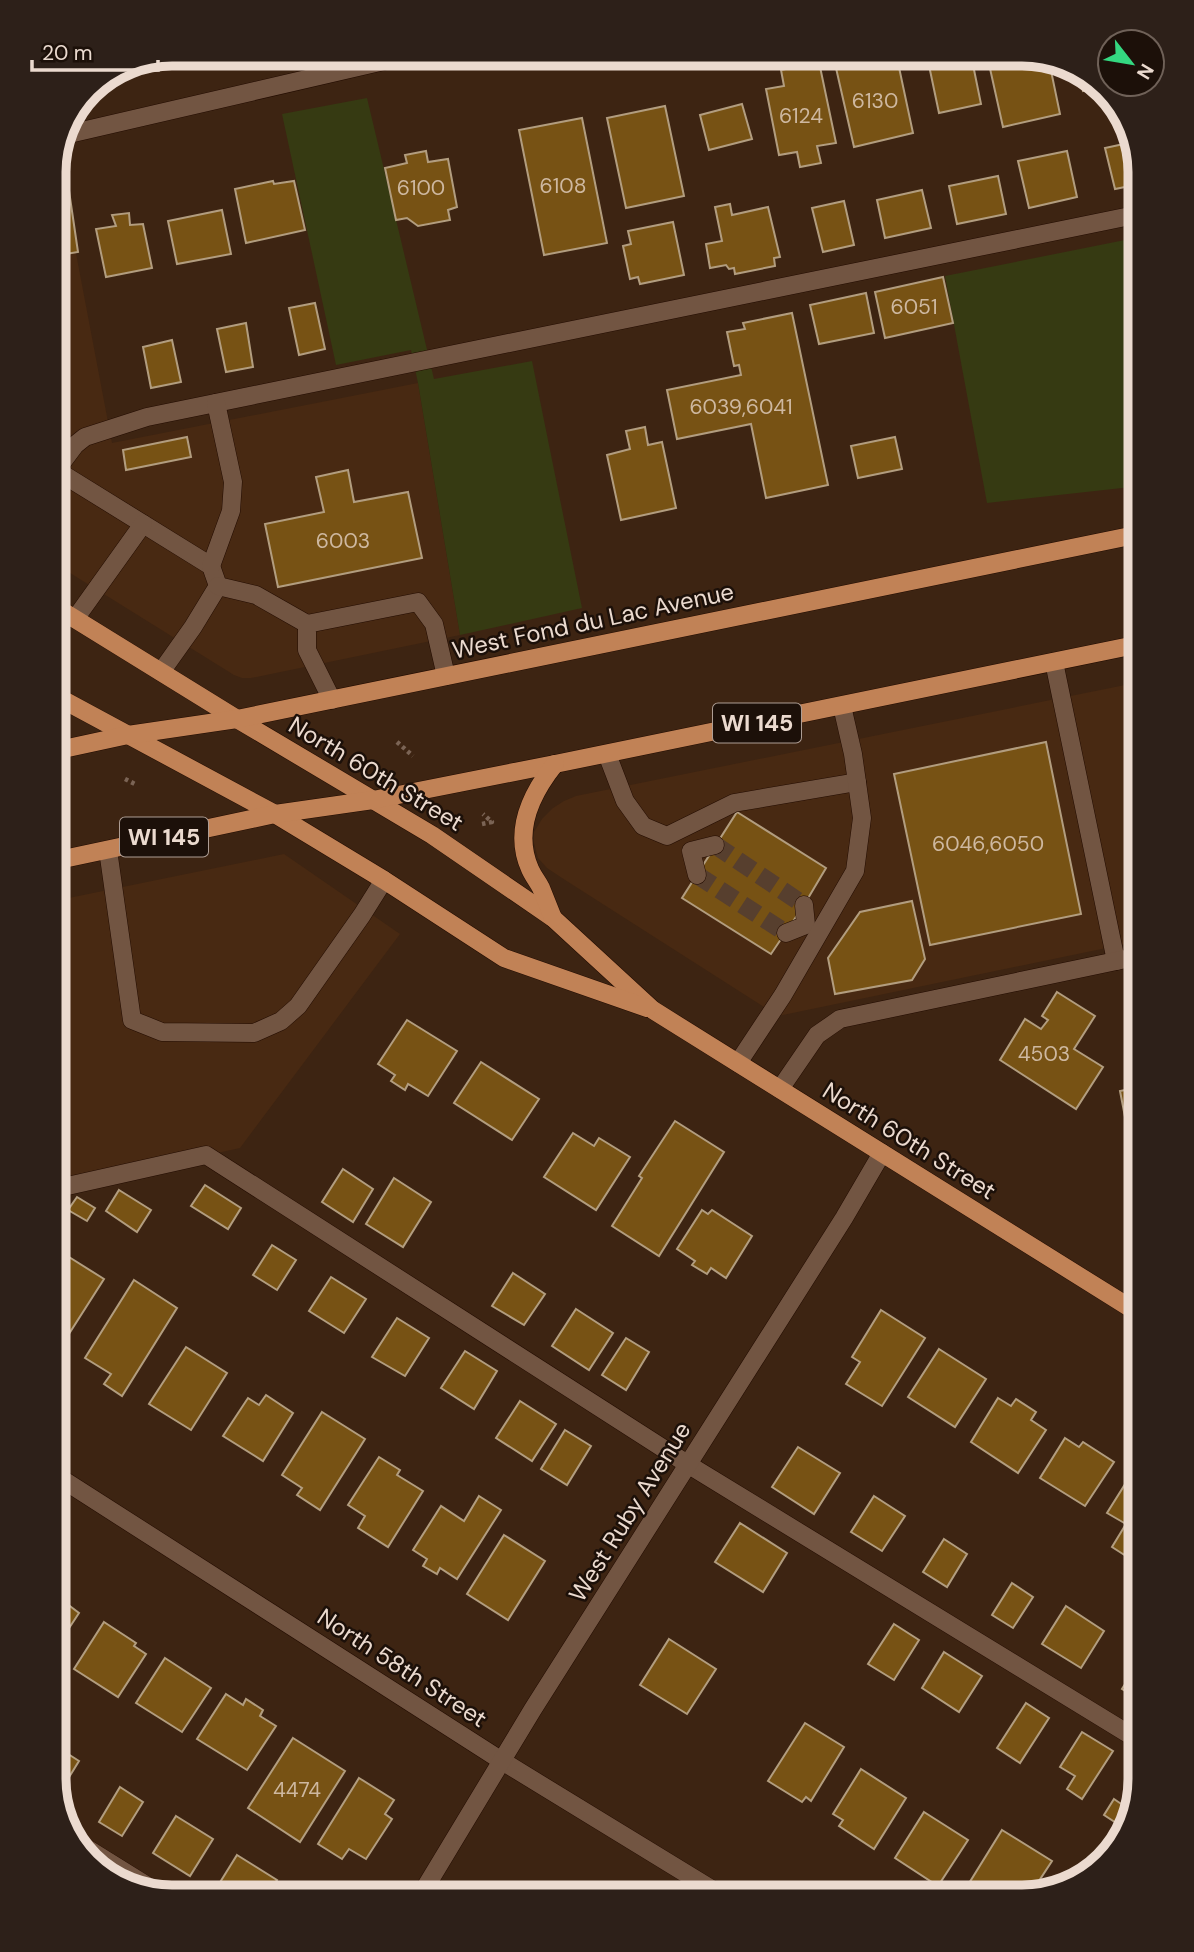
<svg xmlns="http://www.w3.org/2000/svg" width="1194" height="1952" font-family="'DM Sans',sans-serif">
	<style>
		.built { fill: #482912 }
		.green { fill: #363a12 }
		.building { fill: #775214; stroke: #b29d7f; stroke-width: 2 }
		.lines { fill: none; stroke-linecap: round; stroke-linejoin: round }
		.minor-tunnel { stroke: #573f2e; stroke-width: 18; stroke-dasharray: 18 9; stroke-linecap: butt }
		.minor-casing { stroke: #230c00; stroke-width: 19 }
		.major-casing { stroke: #230c00; stroke-width: 19 }
		.path { stroke: #7b6455; stroke-width: 4.5; stroke-dasharray: 3.5 3.5; stroke-linecap: butt }
		.minor { stroke: #725542; stroke-width: 18 }
		.major { stroke: #c18256; stroke-width: 18 }
		.labels { text-anchor: middle; stroke-width: 5; stroke-linejoin: round; paint-order: stroke }
		.number-label { font-size: 21px; fill: #ceb8a0 }
		.shield { fill: #1c1009; stroke: #ad9d94; stroke-width: 2 }
		.shield-label { font-size: 23px; font-weight: bold; fill: #ebdacf }
		.street-label { font-size: 24px; fill: #ebdacf; stroke: #1c1009 }
		.rim { fill: none; stroke: #ebdacf; stroke-width: 9 }
	</style>
	<rect width="100%" height="100%" fill="#3d2412"/>
	<g class="built">
		<polygon points="54,169 60,169 112,443 418,383 460,635 251,678 242,678 234,675 54,563"/>
		<polygon points="1140,682 1140,941 778,1016 562,878 547,868 538,858 534,843 534,832 542,819 553,808 564,801 576,796"/>
		<polygon points="284,854 400,934 240,1148 54,1189 54,901"/>
	</g>
	<g class="green">
		<polygon points="128,63 176,63 103,79"/>
		<polygon points="367,98 434,379 532,361 582,608 460,635 418,383 411,350 336,365 282,114"/>
		<polygon points="1140,237 1140,486 987,503 945,276"/>
	</g>
	<g class="building">
		<polygon points="971,55 981,104 939,113 927,56"/>
		<polygon points="987,55 1030,55 1049,61 1060,114 1003,127"/>
		<polygon points="851,56 868,56 870,64 897,58 913,133 854,147 836,68 853,64"/>
		<polygon points="819,62 836,143 817,146 821,163 800,167 797,152 779,155 766,89 784,86 781,70"/>
		<polygon points="1079,71 1087,74 1099,87 1083,91"/>
		<polygon points="742,104 752,139 709,150 700,115"/>
		<polygon points="665,106 684,196 626,208 607,118"/>
		<polygon points="582,118 607,243 544,255 519,130"/>
		<polygon points="1133,142 1140,173 1140,184 1115,189 1105,148"/>
		<polygon points="426,151 428,162 448,159 457,207 448,210 450,220 418,226 407,218 396,220 385,168 407,163 405,155"/>
		<polygon points="1067,151 1077,197 1029,208 1018,161"/>
		<polygon points="998,176 1006,214 957,224 949,186"/>
		<polygon points="273,181 274,184 294,181 305,230 246,243 235,189"/>
		<polygon points="68,184 78,252 54,256 54,185"/>
		<polygon points="922,190 931,228 885,238 877,200"/>
		<polygon points="844,201 854,245 823,252 812,208"/>
		<polygon points="730,204 732,215 768,207 780,257 774,258 775,266 735,274 734,268 729,269 726,265 710,268 706,244 722,241 715,207"/>
		<polygon points="222,210 231,254 177,264 168,221"/>
		<polygon points="129,213 130,225 143,224 152,268 106,277 96,229 116,226 112,215"/>
		<polygon points="673,222 684,275 640,284 638,277 630,279 623,246 631,244 628,231"/>
		<polygon points="943,277 953,323 885,338 875,292"/>
		<polygon points="866,293 874,333 819,344 810,305"/>
		<polygon points="315,303 325,349 299,355 289,308"/>
		<polygon points="792,313 828,485 766,498 751,424 677,439 667,390 741,375 739,365 734,366 727,332 745,329 743,323"/>
		<polygon points="246,323 253,367 226,372 217,329"/>
		<polygon points="172,340 181,382 151,388 143,347"/>
		<polygon points="645,427 648,445 662,442 676,508 621,520 607,455 630,449 626,431"/>
		<polygon points="187,437 191,457 126,470 123,450"/>
		<polygon points="895,437 902,469 858,478 851,446"/>
		<polygon points="348,470 354,502 408,492 422,558 278,587 265,524 324,512 316,477"/>
		<polygon points="1046,742 1081,914 930,945 894,774"/>
		<polygon points="737,812 826,868 804,905 771,954 682,898"/>
		<polygon points="912,901 925,959 912,980 835,994 828,958 860,912"/>
		<polygon points="1140,983 1140,1027 1137,1027 1130,984"/>
		<polygon points="1057,992 1095,1016 1074,1049 1103,1067 1076,1109 1000,1060 1025,1019 1041,1029 1048,1020 1042,1016"/>
		<polygon points="407,1020 457,1051 428,1096 408,1084 405,1090 391,1081 395,1075 378,1064"/>
		<polygon points="481,1062 539,1099 512,1140 454,1103"/>
		<polygon points="1140,1087 1140,1146 1131,1148 1120,1091"/>
		<polygon points="675,1121 724,1152 659,1256 612,1226 642,1178 639,1176"/>
		<polygon points="573,1133 594,1146 599,1138 630,1157 596,1210 544,1177"/>
		<polygon points="343,1169 373,1189 353,1222 322,1202"/>
		<polygon points="394,1178 431,1202 403,1247 366,1224"/>
		<polygon points="205,1185 241,1208 228,1229 191,1206"/>
		<polygon points="119,1190 151,1210 137,1232 106,1211"/>
		<polygon points="77,1197 95,1208 87,1221 68,1210"/>
		<polygon points="702,1210 708,1214 712,1210 752,1236 726,1278 711,1268 707,1274 692,1265 695,1261 677,1249"/>
		<polygon points="272,1245 296,1260 277,1290 253,1275"/>
		<polygon points="61,1252 104,1279 58,1351 54,1348 54,1262"/>
		<polygon points="513,1273 545,1294 524,1325 492,1306"/>
		<polygon points="331,1277 366,1299 344,1333 309,1311"/>
		<polygon points="134,1280 177,1308 122,1396 104,1384 111,1374 85,1358"/>
		<polygon points="576,1309 613,1333 589,1370 552,1346"/>
		<polygon points="881,1310 925,1338 882,1406 846,1384 860,1362 852,1357"/>
		<polygon points="397,1318 429,1338 405,1376 372,1357"/>
		<polygon points="626,1338 649,1352 626,1390 602,1375"/>
		<polygon points="186,1347 227,1373 191,1430 149,1404"/>
		<polygon points="939,1349 986,1379 955,1427 908,1397"/>
		<polygon points="465,1351 497,1371 474,1409 441,1388"/>
		<polygon points="266,1395 293,1413 263,1461 223,1436 248,1398 259,1405"/>
		<polygon points="998,1398 1011,1406 1016,1399 1036,1412 1031,1420 1046,1430 1018,1473 971,1442"/>
		<polygon points="520,1401 556,1424 532,1461 496,1438"/>
		<polygon points="322,1412 365,1439 320,1510 297,1495 302,1488 282,1475"/>
		<polygon points="565,1430 591,1446 567,1485 541,1469"/>
		<polygon points="1065,1438 1079,1447 1083,1442 1114,1462 1085,1506 1040,1478"/>
		<polygon points="798,1447 840,1473 814,1514 772,1487"/>
		<polygon points="379,1457 400,1470 397,1475 423,1491 388,1547 358,1528 365,1516 348,1505"/>
		<polygon points="1134,1470 1140,1474 1140,1565 1112,1547 1126,1524 1107,1513"/>
		<polygon points="479,1496 501,1510 457,1579 440,1568 437,1574 423,1566 427,1559 413,1550 441,1506 464,1521"/>
		<polygon points="874,1496 905,1516 882,1551 851,1532"/>
		<polygon points="740,1523 787,1553 763,1592 715,1562"/>
		<polygon points="504,1535 545,1561 508,1620 467,1594"/>
		<polygon points="944,1539 967,1554 947,1587 923,1572"/>
		<polygon points="1012,1583 1033,1597 1013,1628 992,1615"/>
		<polygon points="54,1594 79,1613 54,1651"/>
		<polygon points="1066,1606 1104,1631 1081,1668 1042,1644"/>
		<polygon points="104,1622 136,1643 134,1646 146,1654 118,1697 74,1669"/>
		<polygon points="894,1624 919,1640 894,1680 868,1664"/>
		<polygon points="669,1639 716,1669 687,1714 640,1685"/>
		<polygon points="944,1652 982,1676 959,1712 922,1688"/>
		<polygon points="165,1658 211,1688 182,1732 136,1703"/>
		<polygon points="1140,1661 1140,1700 1122,1689"/>
		<polygon points="226,1694 243,1705 246,1699 263,1710 260,1716 276,1726 247,1770 197,1739"/>
		<polygon points="1026,1703 1049,1718 1020,1763 997,1748"/>
		<polygon points="805,1723 844,1747 811,1801 806,1797 802,1802 768,1781"/>
		<polygon points="1082,1732 1113,1751 1082,1799 1067,1789 1075,1776 1060,1767"/>
		<polygon points="293,1738 345,1771 300,1842 248,1808"/>
		<polygon points="54,1745 79,1761 58,1795 54,1779"/>
		<polygon points="861,1769 906,1798 874,1849 839,1826 843,1820 833,1814"/>
		<polygon points="359,1778 394,1800 385,1814 392,1819 366,1859 349,1849 342,1859 318,1844"/>
		<polygon points="120,1787 143,1802 122,1836 99,1822"/>
		<polygon points="1114,1799 1130,1810 1121,1826 1104,1815"/>
		<polygon points="924,1812 968,1840 938,1886 895,1858"/>
		<polygon points="176,1816 213,1839 190,1876 153,1853"/>
		<polygon points="1002,1830 1052,1861 1029,1896 1021,1898 971,1898 963,1893"/>
		<polygon points="237,1855 277,1880 265,1898 222,1898 214,1892"/>
		<polygon points="519,1886 533,1894 535,1890 548,1898 511,1898"/>
	</g>
	<g class="lines">
		<g class="minor-tunnel">
			<polyline points="715,845 804,905"/>
			<polyline points="697,875 786,933"/>
		</g>
		<g class="minor-casing">
			<g id="minor">
				<polyline points="69,134 384,61"/>
				<polyline points="56,470 211,566 218,586 193,627 161,672"/>
				<polyline points="54,473 75,445 85,437 147,417 1140,214"/>
				<polyline points="211,566 231,511 233,482 216,403"/>
				<polyline points="218,586 256,595 307,624"/>
				<polyline points="75,619 143,524"/>
				<polyline points="1054,662 1116,961"/>
				<polyline points="332,700 307,650 307,624 418,602 434,624 446,676"/>
				<polyline points="607,754 625,801 643,826 667,836 734,803 857,782"/>
				<polyline points="108,850 132,1020 162,1032 254,1033 281,1021 298,1006 362,915 384,880"/>
				<polyline points="697,875 691,851 715,845"/>
				<polyline points="786,933 806,925 804,905"/>
				<polyline points="738,1063 783,995 855,871 862,818 853,754 842,706"/>
				<polyline points="780,1089 817,1035 840,1019 1140,956"/>
				<polyline points="54,1189 206,1155 689,1465 1140,1741"/>
				<polyline points="54,1474 502,1761 726,1898"/>
				<polyline points="75,1841 165,1897"/>
				<polyline points="419,1898 533,1709 844,1218 882,1153"/>
			</g>
		</g>
		<g class="major-casing">
			<g id="major">
				<polyline points="54,606 237,719 432,835 553,918 653,1010 1140,1314"/>
				<polyline points="54,695 275,814 384,880 504,958 647,1008"/>
				<polyline points="54,751 128,735 237,719 1140,534"/>
				<polyline points="54,861 275,814 373,800 555,764 1140,644"/>
				<path d="M553,918C549,908 545,898 541,888C538,882 533,876 530,869C513,831 531,794 555,764"/>
			</g>
		</g>
		<g class="path">
			<polyline points="397,742 413,756"/>
			<polyline points="125,779 135,784"/>
			<polyline points="482,824 492,822 483,814"/>
		</g>
		<use href="#minor" class="minor"/>
		<use href="#major" class="major"/>
	</g>
	<g class="labels">
		<g class="number-label">
			<text x="875" y="108">6130</text>
			<text x="801" y="123">6124</text>
			<text x="563" y="193">6108</text>
			<text x="421" y="195">6100</text>
			<text x="914" y="314">6051</text>
			<text x="741" y="414">6039,6041</text>
			<text x="343" y="548">6003</text>
			<text x="988" y="851">6046,6050</text>
			<text x="1044" y="1061">4503</text>
			<text x="297" y="1797">4474</text>
		</g>
		<g class="shield">
			<rect x="713" y="703.5" width="88" height="39" rx="5"/>
			<rect x="120" y="817.5" width="88" height="39" rx="5"/>
		</g>
		<g class="shield-label">
			<text x="757" y="731">WI 145</text>
			<text x="164" y="845">WI 145</text>
		</g>
		<g class="street-label">
			<text transform="translate(593 621) rotate(-12)" y="8">West Fond du Lac Avenue</text>
			<text transform="translate(376 774) rotate(31)" y="8">North 60th Street</text>
			<text transform="translate(909 1141) rotate(32)" y="8">North 60th Street</text>
			<text transform="translate(630 1512) rotate(-58)" y="8">West Ruby Avenue</text>
			<text transform="translate(402 1668) rotate(33)" y="8">North 58th Street</text>
		</g>
	</g>
	<path d="M0 0H1194V1952H0ZM172 66H1022A106 106 0 0 1 1128 172V1779A106 106 0 0 1 1022 1885H172A106 106 0 0 1 66 1779V172A106 106 0 0 1 172 66Z" fill="#2d2019" fill-rule="evenodd"/>
	<path class="rim" d="M172 66H1022A106 106 0 0 1 1128 172V1779A106 106 0 0 1 1022 1885H172A106 106 0 0 1 66 1779V172A106 106 0 0 1 172 66Z"/>
	<g transform="translate(1131 63) rotate(121)"><circle r="33" fill="#1c1009" stroke="#6f6158" stroke-width="2"/>
	<path d="M0-5L12 26L0 18L-12 26Z" fill="#34d881"/>
	<text y="-10" font-size="19" font-weight="bold" text-anchor="middle" fill="#ebdacf">N</text>
	</g>
	<path d="M32 60v10h126v-10" fill="none" stroke="#ebdacf" stroke-width="3.5"/>
	<text x="42" y="60" font-size="21" fill="#ebdacf" stroke="#1c1009" stroke-width="5" paint-order="stroke">20 m</text>
</svg>
